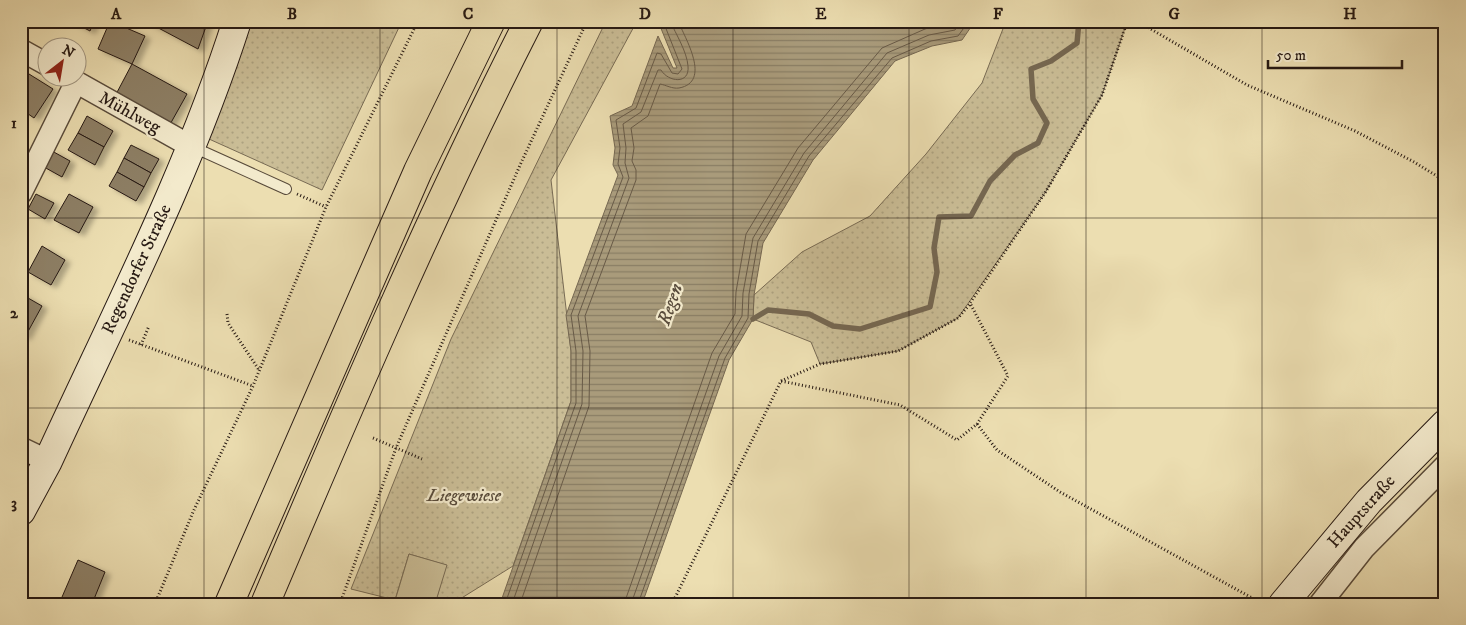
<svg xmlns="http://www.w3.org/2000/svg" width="1466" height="625" font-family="'IM FELL DW Pica',serif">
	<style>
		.green { fill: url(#green-dots); stroke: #786b54 }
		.pitch { fill: #cabd96; stroke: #786b54 }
		.water { fill: url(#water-rules); stroke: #756751 }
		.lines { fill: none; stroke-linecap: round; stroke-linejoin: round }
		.shore { stroke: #685a47; stroke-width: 1 }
		.stream { stroke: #756751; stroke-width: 5.5 }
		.building { fill: #8d7f65; stroke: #261913; filter: url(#shadow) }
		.lane-casing { stroke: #584a3a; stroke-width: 12 }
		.street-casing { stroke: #584a3a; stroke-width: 24 }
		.secondary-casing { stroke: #261913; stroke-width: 30 }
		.highway-casing { stroke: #261913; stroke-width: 30 }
		.path { stroke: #261913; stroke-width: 3; stroke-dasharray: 1 2.5; stroke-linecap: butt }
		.lane { stroke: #f3eacc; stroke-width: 10 }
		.street { stroke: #f3eacc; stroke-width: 21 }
		.secondary { stroke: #f3eacc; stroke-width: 28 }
		.highway { stroke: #ecdeb1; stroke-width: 28 }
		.grid { fill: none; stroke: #261913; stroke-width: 1; stroke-opacity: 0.55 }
		.labels { text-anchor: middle; stroke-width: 4.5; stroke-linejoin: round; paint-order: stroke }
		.street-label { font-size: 18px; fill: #261913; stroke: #f3eacc }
		.park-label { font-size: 18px; font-style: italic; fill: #574a3a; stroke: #f3eacc }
		.water-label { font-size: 19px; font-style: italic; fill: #5a4d3d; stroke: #f3eacc }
		.neatline { fill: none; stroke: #261913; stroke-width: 2 }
		.grid-label { font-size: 16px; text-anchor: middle; font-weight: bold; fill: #261913 }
	</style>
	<defs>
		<pattern id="green-dots" width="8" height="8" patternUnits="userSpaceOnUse" patternTransform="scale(1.25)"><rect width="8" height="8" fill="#cabd96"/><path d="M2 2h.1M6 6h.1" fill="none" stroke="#ada280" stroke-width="1.8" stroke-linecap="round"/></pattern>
		<pattern id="water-rules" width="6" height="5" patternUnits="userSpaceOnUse" patternTransform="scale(1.25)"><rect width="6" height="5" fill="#a99b7b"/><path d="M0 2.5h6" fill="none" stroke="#897e64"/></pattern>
		<filter id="shadow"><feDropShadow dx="5.5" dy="3" stdDeviation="2.5" flood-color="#0004"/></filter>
	</defs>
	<rect width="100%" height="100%" fill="#ecdeb1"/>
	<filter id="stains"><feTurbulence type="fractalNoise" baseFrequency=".004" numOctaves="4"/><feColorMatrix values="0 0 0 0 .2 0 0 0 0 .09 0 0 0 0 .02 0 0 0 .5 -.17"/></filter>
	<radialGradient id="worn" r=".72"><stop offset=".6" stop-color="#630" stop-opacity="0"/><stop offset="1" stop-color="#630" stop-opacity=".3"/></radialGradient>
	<g class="green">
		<polygon points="251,21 402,21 322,190 209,139"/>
		<polygon points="606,21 637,21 551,180 571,351 571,401 513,566 452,604 435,604 446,565 409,554 395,600 351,589 451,339"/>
		<polygon points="1006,21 1123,21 1125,28 1102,95 1045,193 958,318 898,351 820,364 811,342 753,319 754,295 802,252 870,216 926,154 982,83"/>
	</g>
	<polygon class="pitch" points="409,554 447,565 435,604 394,604"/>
	<polygon class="water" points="658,21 975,21 962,40 932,46 895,61 813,160 763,243 754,295 753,319 729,360 642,604 500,604 571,401 571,351 566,315 618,175 613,165 615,148 610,116 632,106 658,36 673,68 677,68"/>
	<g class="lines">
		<g class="shore">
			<polyline points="505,604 576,403 576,351 571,315 623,177 618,164 620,148 616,120 636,108 657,53 661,54 672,73 678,74 682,69 663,21"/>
			<path d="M512,604L582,404L583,351L578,316L629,178L625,163L626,148L623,124L641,112L658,70H661C668,82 690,85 688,66C687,52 676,34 670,21"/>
			<path d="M520,604L589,406L590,351L585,316L636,180V170L632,161L634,148L631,128L648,116L660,84C666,85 672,89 679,88C712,82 685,38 678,21"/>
			<polyline points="624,604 712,353 735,314 736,292 746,234 798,148 882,48 925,29 952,21"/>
			<polyline points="631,604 719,356 742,316 743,293 753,238 804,153 887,53 929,35 955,30 961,21"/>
			<polyline points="638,604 725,358 748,318 749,294 758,241 809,156 892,58 931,41 958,36 969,21"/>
		</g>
		<polyline class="stream" points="753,319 768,310 809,314 833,326 860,329 930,307 937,272 934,248 939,217 971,216 990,181 1015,155 1038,143 1047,123 1033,99 1031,69 1051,61 1077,43 1079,21"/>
	</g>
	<g class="building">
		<polygon points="71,21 94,21 90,31"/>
		<polygon points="110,21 145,36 132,64 98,49"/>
		<polygon points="149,21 208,21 198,49 149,23"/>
		<polygon points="132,64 187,94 168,128 114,98"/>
		<polygon points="29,74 53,89 34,118 21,109 21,85"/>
		<polygon points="87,116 113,131 104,147 78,133"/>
		<polygon points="78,133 104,147 95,165 68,150"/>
		<polygon points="131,145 159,159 151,173 124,158"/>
		<polygon points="52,151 70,161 62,177 44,167"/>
		<polygon points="124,158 151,173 144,187 117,172"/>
		<polygon points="117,172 144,187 136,201 109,186"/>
		<polygon points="36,194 54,203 45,219 28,209"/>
		<polygon points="69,194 93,207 79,233 54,220"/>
		<polygon points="42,246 65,260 51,285 28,272"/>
		<polygon points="21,294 42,306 25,337 21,335"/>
		<polygon points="78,560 105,572 92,604 59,604"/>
	</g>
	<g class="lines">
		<g class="lane-casing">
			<polyline id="lane" points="193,147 286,189"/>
		</g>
		<g class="street-casing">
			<g id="street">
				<polyline points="21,50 48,65"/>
				<polyline points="69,78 192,147"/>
				<polyline points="21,193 76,82"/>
				<polyline points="21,448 48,461"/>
				<polyline points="1320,604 1364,548 1445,466"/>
			</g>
		</g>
		<g class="secondary-casing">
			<g id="secondary">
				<path d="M21,511L48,461C114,317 189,172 237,21"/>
				<polyline points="1283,604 1369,501 1445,424"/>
			</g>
		</g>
		<g class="highway-casing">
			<g id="highway">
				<polyline points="229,604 418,171 491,21"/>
				<path d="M265,604C348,408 432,211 529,21"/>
			</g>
		</g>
		<g class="path">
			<polyline points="1125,28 1142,24 1247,85 1355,131 1414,162 1445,181"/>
			<polyline points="297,194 326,207"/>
			<polyline points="227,314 228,323 259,370"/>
			<polyline points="129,340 253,386"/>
			<polyline points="141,345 149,326"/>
			<polyline points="781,381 820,364 898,351 958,318 970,304"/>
			<polyline points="977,424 997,450 1060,492 1263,604"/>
			<polyline points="373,438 422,459"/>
			<polyline points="155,604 193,512 253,386 326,207 418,21"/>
			<polyline points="340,604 396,448 521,163 587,21"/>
			<polyline points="672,604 781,381 900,405 957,440 977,424 1008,376 970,303 1045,193 1102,95 1125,28 1123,21"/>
		</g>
		<use href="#lane" class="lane"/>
		<use href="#street" class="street"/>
		<use href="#secondary" class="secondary"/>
		<use href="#highway" class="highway"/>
	</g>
	<path class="grid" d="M204,21V604M380,21V604M557,21V604M733,21V604M909,21V604M1086,21V604M1262,21V604M21,218H1445M21,408H1445"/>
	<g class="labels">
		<g class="street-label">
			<text transform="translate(130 112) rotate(29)" y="6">Mühlweg</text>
			<text transform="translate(136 269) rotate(-65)" y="6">Regendorfer Straße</text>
			<text transform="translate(1361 511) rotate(-48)" y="6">Hauptstraße</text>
		</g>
		<g class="park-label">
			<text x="464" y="501">Liegewiese</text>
		</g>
		<g class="water-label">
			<text transform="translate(669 304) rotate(-71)" y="7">Regen</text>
		</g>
	</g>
	<rect width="1466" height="625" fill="none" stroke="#ecdeb1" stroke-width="55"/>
	<g transform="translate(62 62) rotate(31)"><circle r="24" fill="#f3eacc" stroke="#a19682"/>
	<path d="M0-4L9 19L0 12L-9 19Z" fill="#8f2418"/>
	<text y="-8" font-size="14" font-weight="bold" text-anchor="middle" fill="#261913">N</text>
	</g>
	<path d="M1268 60v8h134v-8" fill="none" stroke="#261913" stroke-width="2.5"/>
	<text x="1276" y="60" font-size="15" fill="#261913" stroke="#f3eacc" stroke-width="4" paint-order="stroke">50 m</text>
	<rect x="28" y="28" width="1410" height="570" class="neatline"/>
	<g class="grid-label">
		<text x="116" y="19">A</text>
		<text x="292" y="19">B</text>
		<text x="468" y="19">C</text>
		<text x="645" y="19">D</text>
		<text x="821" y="19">E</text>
		<text x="998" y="19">F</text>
		<text x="1174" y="19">G</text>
		<text x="1350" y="19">H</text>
		<text x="14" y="128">1</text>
		<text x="14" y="318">2</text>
		<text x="14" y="508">3</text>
	</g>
	<rect width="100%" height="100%" filter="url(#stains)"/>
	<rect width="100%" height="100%" fill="url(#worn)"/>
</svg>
